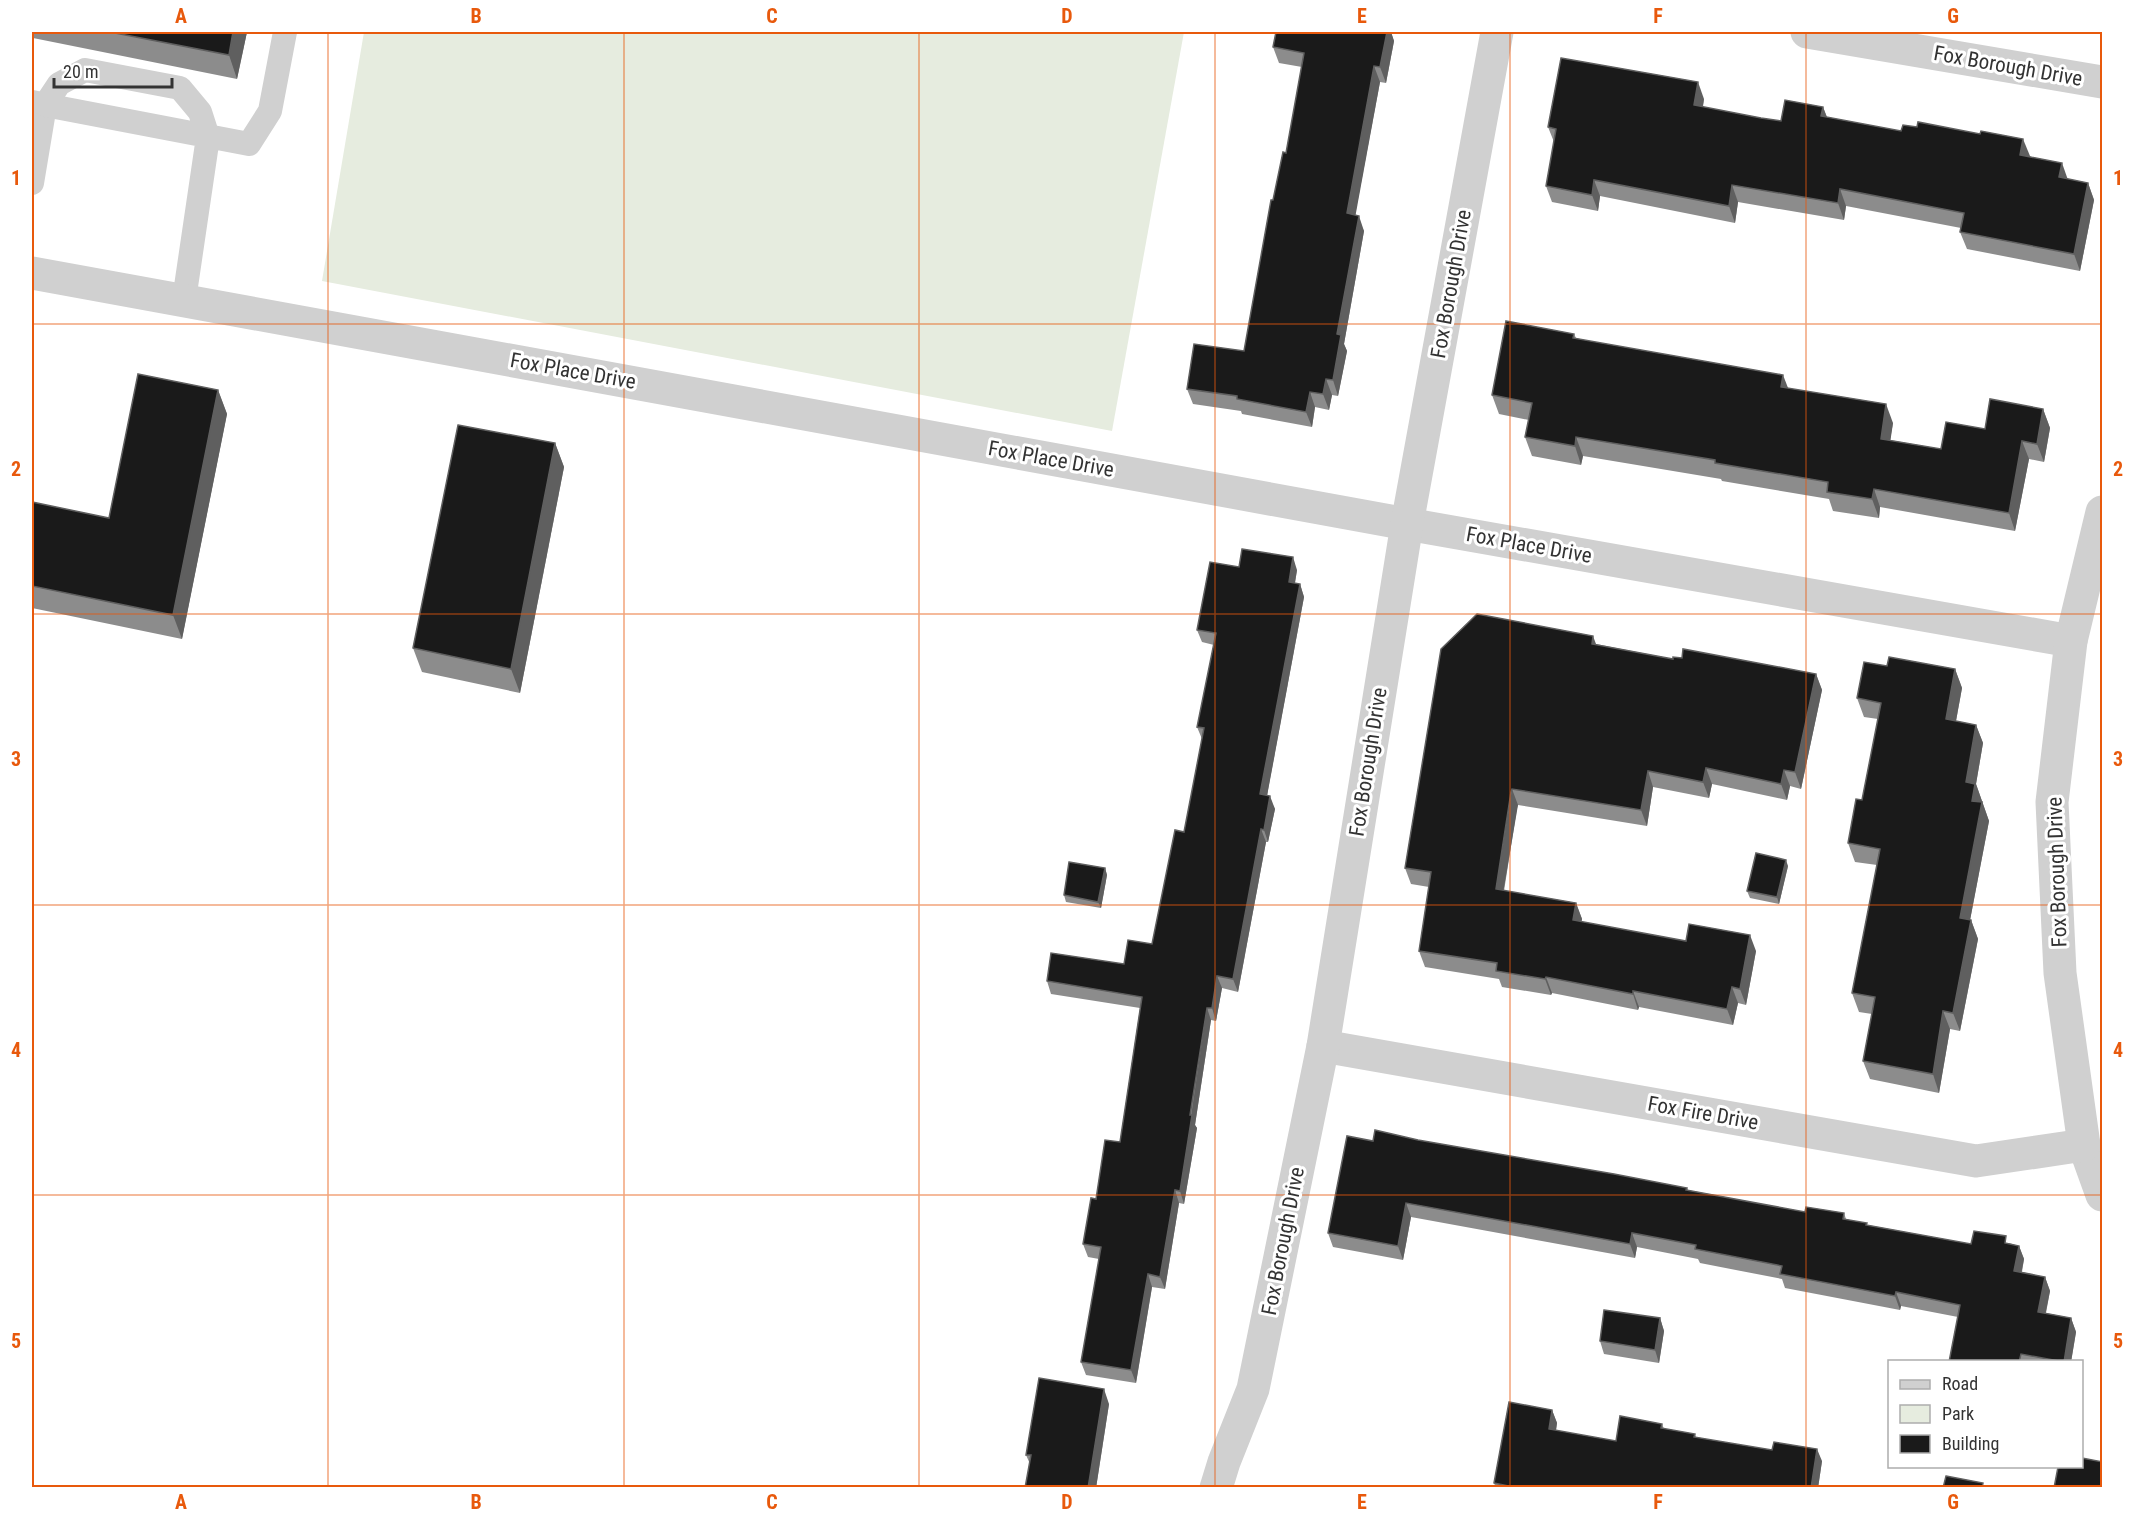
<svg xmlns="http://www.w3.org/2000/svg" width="2134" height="1519" font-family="'Roboto Condensed',sans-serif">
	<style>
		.green { fill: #e6ecdf }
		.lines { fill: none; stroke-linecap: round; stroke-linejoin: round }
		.service { stroke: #d0d0d0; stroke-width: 24 }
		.minor { stroke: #d0d0d0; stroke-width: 33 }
		.wall { fill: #8c8c8c }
		.shaded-wall { fill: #5f5f5f }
		.building { fill: #1a1a1a; stroke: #5f5f5f; stroke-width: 1.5 }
		.grid { fill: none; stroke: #e8590c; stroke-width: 1.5; stroke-opacity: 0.55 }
		.labels { text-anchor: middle; stroke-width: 6; stroke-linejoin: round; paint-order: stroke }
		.street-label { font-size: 21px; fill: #333; stroke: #fff }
		.neatline { fill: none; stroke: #e8590c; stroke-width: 2 }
		.grid-label { font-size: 20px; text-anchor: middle; font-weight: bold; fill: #e8590c }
	</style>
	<rect width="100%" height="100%" fill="#fff"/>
	<polygon class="green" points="364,32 1184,32 1112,431 322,281"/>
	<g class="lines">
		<g class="service">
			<polyline points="32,102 45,105 32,183"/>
			<polyline points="184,300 208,137 200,112 180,88 85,70 59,84 45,105 249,144 270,111 285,32"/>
		</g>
		<g class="minor">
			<polyline points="1807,32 2102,82"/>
			<polyline points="32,273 1407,524 2071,641"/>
			<polyline points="2102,512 2071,641 2052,802 2060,973 2084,1145 2102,1195"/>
			<polyline points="1323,1046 1976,1161 2084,1145"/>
			<polyline points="1216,1488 1224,1462 1253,1389 1323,1046 1407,524 1497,32"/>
		</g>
	</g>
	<g class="wall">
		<polygon points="32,32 247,32 237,79 33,38"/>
		<polygon points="1276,32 1391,32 1394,41 1386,83 1380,82 1355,215 1364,231 1344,344 1347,351 1338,396 1332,395 1329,410 1315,407 1312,427 1242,414 1241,411 1193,404 1187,389 1244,351 1273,200 1286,153 1302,67 1279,63 1273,47"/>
		<polygon points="1704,99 1703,107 1761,118 1781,121 1823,107 1827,117 2030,156 2067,179 2088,183 2094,200 2080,271 1967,249 1960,232 1961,228 1846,206 1844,220 1738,202 1735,223 1600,196 1598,211 1552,202 1546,186 1554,142 1548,127"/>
		<polygon points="1574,334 1576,338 1788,388 1893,423 1890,440 1941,449 1985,429 2043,409 2050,428 2044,462 2029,459 2015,531 1880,507 1879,518 1833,511 1829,499 1722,481 1721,479 1583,456 1581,465 1532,456 1525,437 1529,420 1499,414 1492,395"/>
		<polygon points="218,390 227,414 182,639 32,608 32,502 109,518"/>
		<polygon points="555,443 564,467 520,693 422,672 413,648"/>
		<polygon points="1239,567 1297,570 1295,583 1300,584 1304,597 1267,795 1275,809 1268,842 1266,842 1238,992 1222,988 1216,1021 1211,1020 1195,1125 1197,1128 1184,1204 1179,1203 1165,1289 1152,1287 1136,1383 1086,1375 1081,1362 1099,1259 1088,1257 1083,1244 1096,1199 1120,1142 1140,1008 1051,994 1047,981 1124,964 1152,944 1184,832 1202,739 1197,727 1214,645 1202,642 1197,630"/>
		<polygon points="1596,644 1673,659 1682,658 1816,674 1822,690 1801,789 1790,786 1787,800 1712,784 1709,798 1653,787 1647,826 1518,805 1517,808 1504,891 1576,903 1582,919 1581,922 1686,941 1756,951 1746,1005 1738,1003 1733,1025 1639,1007 1638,1010 1552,993 1551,995 1502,987 1499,979 1425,967 1419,951 1429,887 1411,884 1405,868"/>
		<polygon points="1887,666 1955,669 1962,688 1956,721 1976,725 1983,743 1976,784 1989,821 1970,920 1971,920 1978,939 1960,1031 1950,1029 1939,1093 1870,1079 1863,1061 1872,1014 1859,1012 1852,993 1877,865 1855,862 1848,843 1862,800 1878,719 1864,717 1857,698"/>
		<polygon points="1788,866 1779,904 1750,898 1747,891"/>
		<polygon points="1105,868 1107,875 1101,908 1066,902 1064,895"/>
		<polygon points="1418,1140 1687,1188 1688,1190 1805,1212 1844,1213 1846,1219 1868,1225 1971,1244 2009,1243 2019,1246 2024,1259 2022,1272 2045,1277 2050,1291 2046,1313 2071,1318 2076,1332 2071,1362 1949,1362 1958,1317 1901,1306 1900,1310 1785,1288 1782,1279 1700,1263 1698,1259 1637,1247 1635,1258 1411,1217 1403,1260 1333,1247 1328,1233 1373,1141"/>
		<polygon points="1660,1318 1664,1331 1659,1363 1604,1354 1600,1341"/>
		<polygon points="1109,1404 1096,1488 1025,1488 1030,1464 1026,1455"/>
		<polygon points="1552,1410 1557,1423 1556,1431 1616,1441 1662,1424 1664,1429 1695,1434 1696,1437 1822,1461 1818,1488 1496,1488 1494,1483"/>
	</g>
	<g class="shaded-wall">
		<polygon points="233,32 247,32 237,79 229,55"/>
		<polygon points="1387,32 1391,32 1394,41 1386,83 1380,67"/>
		<polygon points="1374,66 1380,82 1353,229 1347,213"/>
		<polygon points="1698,82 1704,99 1700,122 1694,105"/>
		<polygon points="1823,107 1829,123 1821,116"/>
		<polygon points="2023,139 2030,156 2027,172 2020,155"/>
		<polygon points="2062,163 2068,180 2059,177"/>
		<polygon points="1594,180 1600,196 1598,211 1592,195"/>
		<polygon points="2088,183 2094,200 2080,271 2074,254"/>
		<polygon points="1732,185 1738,202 1735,223 1729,206"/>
		<polygon points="1840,189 1846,206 1844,220 1838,203"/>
		<polygon points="1359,216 1364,231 1344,344 1347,351 1338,396 1333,380 1337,334"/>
		<polygon points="1783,375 1790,393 1781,387"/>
		<polygon points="1326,379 1332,395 1329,410 1323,394"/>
		<polygon points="218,390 227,414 182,639 173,615"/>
		<polygon points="1310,392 1315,407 1312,427 1306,412"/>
		<polygon points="1886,404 1893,423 1888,457 1881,439"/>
		<polygon points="2043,409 2050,428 2044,462 2037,444"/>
		<polygon points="1576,437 1583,456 1581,465 1575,446"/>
		<polygon points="2022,441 2029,459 2015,531 2009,513"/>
		<polygon points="555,443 564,467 520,693 511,669"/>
		<polygon points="1874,489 1880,507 1879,518 1872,499"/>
		<polygon points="1293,557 1297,570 1293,594 1289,582"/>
		<polygon points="1300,584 1304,597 1265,807 1260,794"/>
		<polygon points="1593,636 1599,652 1592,644"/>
		<polygon points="1955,669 1962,688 1953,737 1946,719"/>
		<polygon points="1816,674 1822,690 1801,789 1795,772"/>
		<polygon points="1976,725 1983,743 1976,784 1989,821 1967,936 1960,918 1966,782"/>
		<polygon points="1706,768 1712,784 1709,798 1703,782"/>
		<polygon points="1784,770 1790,786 1787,800 1781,784"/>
		<polygon points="1648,771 1653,787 1647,826 1641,810"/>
		<polygon points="1512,789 1518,805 1501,905 1496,889"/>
		<polygon points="1270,796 1275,809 1268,842 1264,830"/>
		<polygon points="1261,829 1266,842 1238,992 1233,979"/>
		<polygon points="1786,860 1788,866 1779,904 1777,897"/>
		<polygon points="1105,868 1107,875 1101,908 1098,902"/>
		<polygon points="1576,903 1582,919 1579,936 1573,920"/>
		<polygon points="1971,920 1978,939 1960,1031 1953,1013"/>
		<polygon points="1750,935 1756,951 1746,1005 1740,989"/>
		<polygon points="1217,976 1222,988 1216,1021 1212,1008"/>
		<polygon points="1546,977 1552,993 1551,995 1545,979"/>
		<polygon points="1732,987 1738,1003 1733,1025 1727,1009"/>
		<polygon points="1633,991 1639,1007 1638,1010 1633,994"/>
		<polygon points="1207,1008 1211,1020 1195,1125 1197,1128 1184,1204 1180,1191"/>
		<polygon points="1943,1011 1950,1029 1939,1093 1933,1074"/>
		<polygon points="1175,1190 1179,1203 1165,1289 1160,1277"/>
		<polygon points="1406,1203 1411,1217 1403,1260 1398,1246"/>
		<polygon points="1632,1233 1637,1247 1635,1258 1630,1244"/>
		<polygon points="2019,1246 2024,1259 2019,1285 2014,1271"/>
		<polygon points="1148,1274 1152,1287 1136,1383 1131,1370"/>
		<polygon points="2045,1277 2050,1291 2043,1326 2038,1312"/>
		<polygon points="1896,1292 1901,1306 1900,1310 1895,1296"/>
		<polygon points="1660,1318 1664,1331 1659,1363 1655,1350"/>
		<polygon points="2071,1318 2076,1332 2071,1362 2064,1362"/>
		<polygon points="1104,1389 1109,1404 1096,1488 1088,1488"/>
		<polygon points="1552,1410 1557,1423 1554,1442 1549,1429"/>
		<polygon points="1817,1449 1822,1461 1818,1488 1811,1488"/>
	</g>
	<g class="building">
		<polygon points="110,32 233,32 229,55"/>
		<polygon points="1276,32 1387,32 1380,67 1374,66 1347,213 1359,216 1337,334 1341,335 1333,380 1326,379 1323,394 1310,392 1306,412 1237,399 1237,396 1187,389 1194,344 1244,351 1271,200 1273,200 1283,152 1286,153 1304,53 1273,47"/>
		<polygon points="1561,58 1698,82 1694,105 1761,118 1781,121 1785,100 1823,107 1821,116 1901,131 1903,125 1917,127 1918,122 1980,134 1981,131 2023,139 2020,155 2062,163 2059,177 2088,183 2074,254 1960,232 1964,213 1840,189 1838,203 1732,185 1729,206 1594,180 1592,195 1546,186 1556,129 1548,127"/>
		<polygon points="1506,321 1574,334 1573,338 1783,375 1781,387 1886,404 1881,439 1941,449 1946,422 1985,429 1990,399 2043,409 2037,444 2022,441 2009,513 1874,489 1872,499 1827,492 1828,482 1715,463 1715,460 1576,437 1575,446 1525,437 1532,403 1492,395"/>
		<polygon points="138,374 218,390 173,615 32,586 32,502 109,518"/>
		<polygon points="458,425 555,443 511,669 413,648"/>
		<polygon points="1242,549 1293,557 1289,582 1300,584 1260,794 1270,796 1264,830 1261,829 1233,979 1217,976 1212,1008 1207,1008 1190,1115 1192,1115 1180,1191 1175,1190 1160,1277 1148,1274 1131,1370 1081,1362 1101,1247 1083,1244 1091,1198 1096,1199 1105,1140 1120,1142 1142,997 1047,981 1051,953 1124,964 1128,940 1152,944 1175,830 1184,832 1204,728 1197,727 1216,633 1197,630 1210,562 1239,567"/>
		<polygon points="1477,614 1593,636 1592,644 1673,659 1673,657 1682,658 1683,649 1816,674 1795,772 1784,770 1781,784 1706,768 1703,782 1648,771 1641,810 1512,789 1511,792 1496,889 1576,903 1573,920 1686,941 1689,924 1750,935 1740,989 1732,987 1727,1009 1633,991 1633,994 1546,977 1545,979 1496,971 1497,963 1419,951 1431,872 1405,868 1441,649"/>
		<polygon points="1889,657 1955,669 1946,719 1976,725 1966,782 1975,784 1972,801 1982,802 1960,918 1971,920 1953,1013 1943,1011 1933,1074 1863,1061 1875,997 1852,993 1880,849 1848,843 1856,799 1862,800 1881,703 1857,698 1864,662 1887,666"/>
		<polygon points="1756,853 1786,860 1777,897 1747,891"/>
		<polygon points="1069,862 1105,868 1098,902 1064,895"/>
		<polygon points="1375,1130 1418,1140 1614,1174 1687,1188 1686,1190 1805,1212 1806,1207 1844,1213 1843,1219 1867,1223 1866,1225 1971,1244 1974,1231 2006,1236 2005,1243 2019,1246 2014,1271 2045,1277 2038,1312 2071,1318 2064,1362 2021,1354 2019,1362 1949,1362 1960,1305 1896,1292 1895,1296 1780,1274 1782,1266 1695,1249 1696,1245 1632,1233 1630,1244 1406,1203 1398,1246 1328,1233 1347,1136 1373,1141"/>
		<polygon points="1604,1310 1660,1318 1655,1350 1600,1341"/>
		<polygon points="1039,1378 1104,1389 1088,1488 1025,1488 1031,1455 1026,1455"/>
		<polygon points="1509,1402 1552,1410 1549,1429 1616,1441 1620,1416 1662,1424 1661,1428 1695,1434 1694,1437 1772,1450 1774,1442 1817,1449 1811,1488 1518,1488 1494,1483"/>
		<polygon points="2082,1458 2103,1462 2103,1488 2054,1488 2058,1467 2082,1467"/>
		<polygon points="1946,1476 1983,1483 1982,1488 1943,1488"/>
	</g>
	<path class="grid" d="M328,32V1488M624,32V1488M919,32V1488M1215,32V1488M1510,32V1488M1806,32V1488M32,324H2102M32,614H2102M32,905H2102M32,1195H2102"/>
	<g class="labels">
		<g class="street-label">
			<text transform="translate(2008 66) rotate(10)" y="7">Fox Borough Drive</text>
			<text transform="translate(1451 284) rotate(-80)" y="7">Fox Borough Drive</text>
			<text transform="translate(573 371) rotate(10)" y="7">Fox Place Drive</text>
			<text transform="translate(1051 459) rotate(10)" y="7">Fox Place Drive</text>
			<text transform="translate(1529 545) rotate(10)" y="7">Fox Place Drive</text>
			<text transform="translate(1368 762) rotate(-81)" y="7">Fox Borough Drive</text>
			<text transform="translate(2057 872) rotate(-92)" y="7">Fox Borough Drive</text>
			<text transform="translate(1703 1113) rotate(10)" y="7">Fox Fire Drive</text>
			<text transform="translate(1283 1241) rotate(-79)" y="7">Fox Borough Drive</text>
		</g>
	</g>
	<rect width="2134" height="1519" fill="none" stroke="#ffffff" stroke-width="66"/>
	<rect x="1888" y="1360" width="195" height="108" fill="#ffffff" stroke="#adadad" stroke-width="1.5"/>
	<rect x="1900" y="1380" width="30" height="9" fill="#d0d0d0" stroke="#adadad" stroke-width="1.5"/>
	<text x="1942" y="1390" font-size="18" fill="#333333">Road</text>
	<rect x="1900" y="1405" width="30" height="18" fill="#e6ecdf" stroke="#adadad" stroke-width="1.5"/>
	<text x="1942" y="1420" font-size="18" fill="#333333">Park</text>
	<rect x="1900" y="1435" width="30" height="18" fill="#1a1a1a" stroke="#adadad" stroke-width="1.5"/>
	<text x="1942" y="1450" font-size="18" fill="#333333">Building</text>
	<path d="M54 78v9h118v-9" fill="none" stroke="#333333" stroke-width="3"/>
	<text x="63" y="78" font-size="18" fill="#333333" stroke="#ffffff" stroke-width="4.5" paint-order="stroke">20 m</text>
	<rect x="33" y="33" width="2068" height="1453" class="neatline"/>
	<g class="grid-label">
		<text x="181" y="23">A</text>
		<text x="476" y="23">B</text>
		<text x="772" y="23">C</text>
		<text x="1067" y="23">D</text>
		<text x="1362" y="23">E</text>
		<text x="1658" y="23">F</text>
		<text x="1953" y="23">G</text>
		<text x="16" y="185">1</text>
		<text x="2118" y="185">1</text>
		<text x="16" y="476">2</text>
		<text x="2118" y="476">2</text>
		<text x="16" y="766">3</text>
		<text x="2118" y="766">3</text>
		<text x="16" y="1057">4</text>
		<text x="2118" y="1057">4</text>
		<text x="16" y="1348">5</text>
		<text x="2118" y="1348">5</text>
		<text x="181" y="1509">A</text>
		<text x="476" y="1509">B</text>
		<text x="772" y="1509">C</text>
		<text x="1067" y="1509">D</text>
		<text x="1362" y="1509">E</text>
		<text x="1658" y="1509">F</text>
		<text x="1953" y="1509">G</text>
	</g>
</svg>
